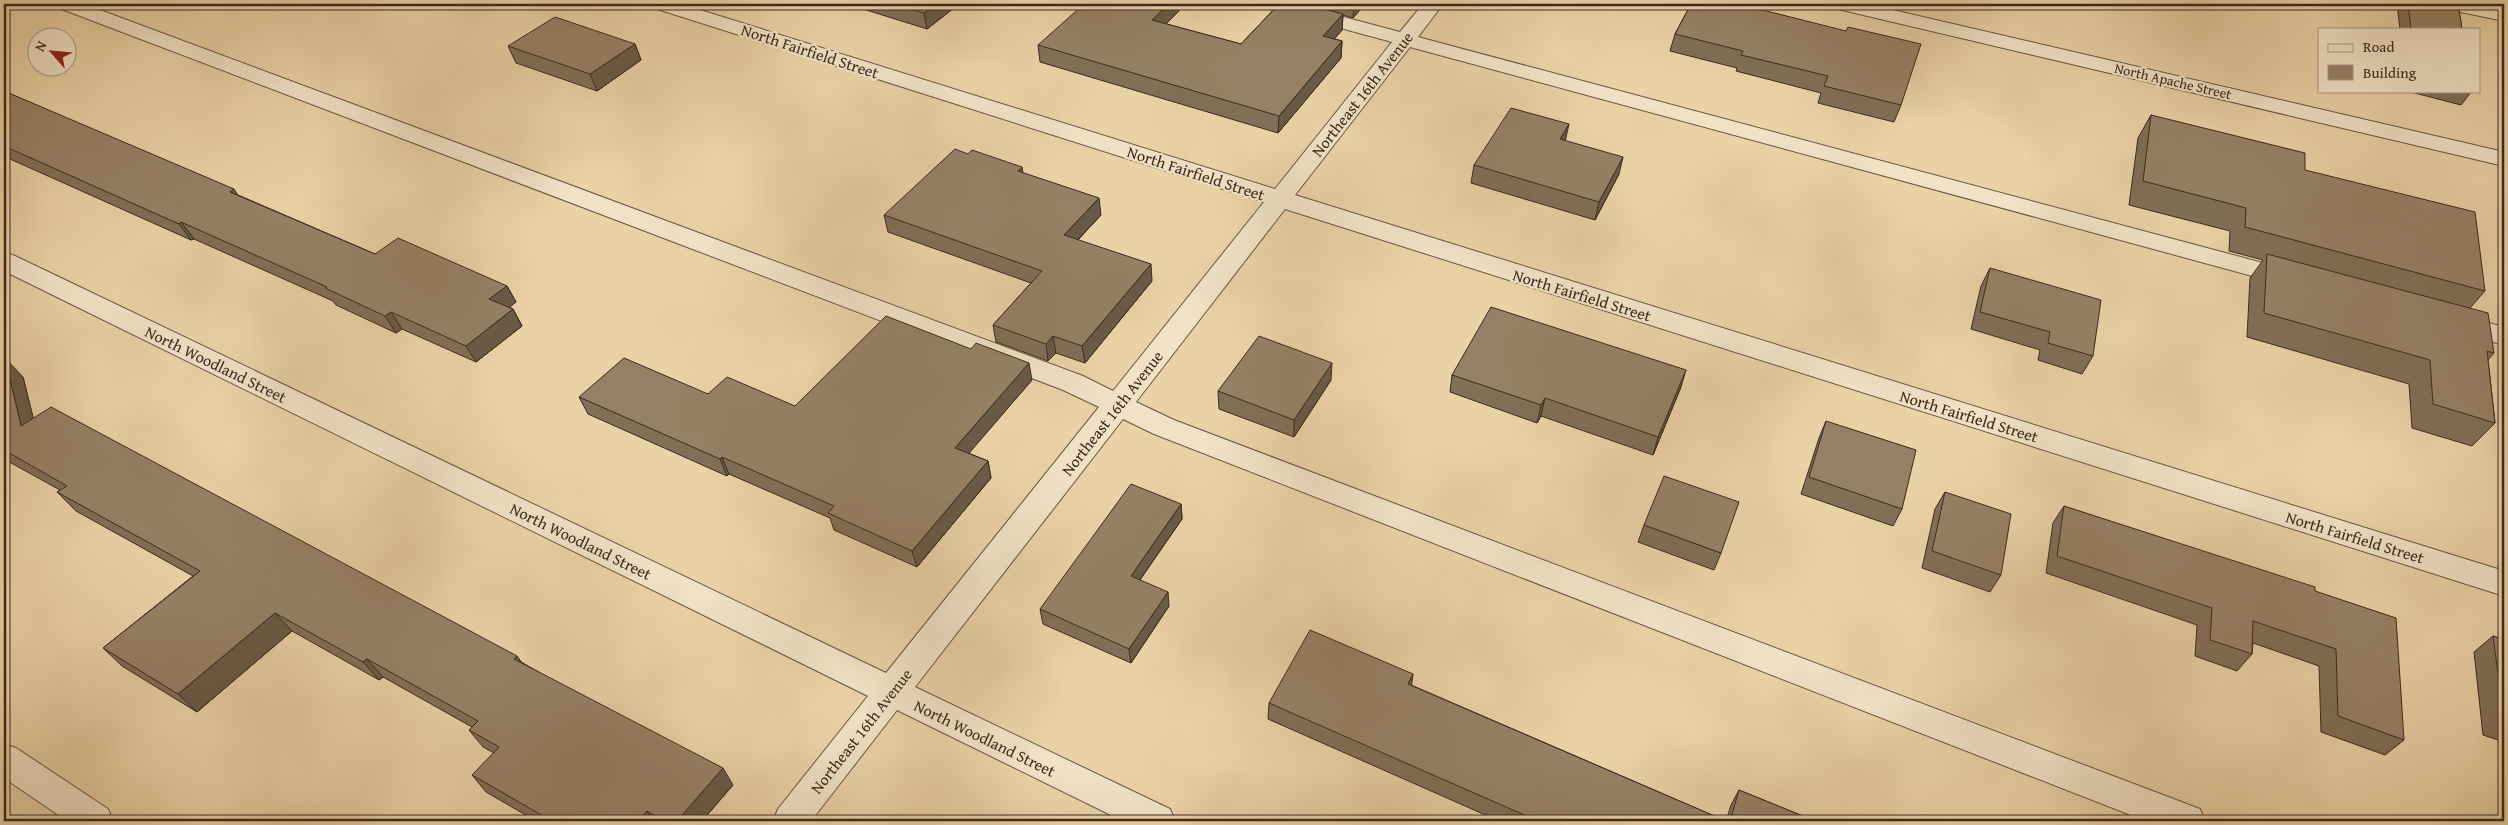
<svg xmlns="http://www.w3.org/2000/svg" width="2508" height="825" font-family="'Gentium Book Plus',serif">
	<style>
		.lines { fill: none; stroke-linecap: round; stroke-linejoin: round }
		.minor-casing { stroke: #665441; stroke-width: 2 }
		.minor { fill: #f1e2c6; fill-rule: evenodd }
		.wall { fill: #816f58; stroke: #3a2a1f }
		.shaded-wall { fill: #695a47; stroke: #3a2a1f }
		.building { fill: #968166; stroke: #3a2a1f }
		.labels { text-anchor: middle; stroke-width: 4.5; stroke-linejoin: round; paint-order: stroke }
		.far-street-label { font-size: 14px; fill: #3a2a1f; stroke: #f1e2c6 }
		.street-label { font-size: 16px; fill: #3a2a1f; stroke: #f1e2c6 }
	</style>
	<rect width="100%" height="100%" fill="#ead2a7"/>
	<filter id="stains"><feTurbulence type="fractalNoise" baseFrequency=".004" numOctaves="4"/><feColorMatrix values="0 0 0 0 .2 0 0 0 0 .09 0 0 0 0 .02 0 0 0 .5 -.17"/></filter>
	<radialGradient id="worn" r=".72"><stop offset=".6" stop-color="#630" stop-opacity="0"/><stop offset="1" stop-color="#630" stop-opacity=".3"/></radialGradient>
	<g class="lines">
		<g class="minor-casing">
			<g id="minor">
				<polygon points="56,4 84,4 1083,376 1113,391 1264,202 654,8 651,4 681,4 1275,189 1392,42 1266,8 1263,4 1295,4 1400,32 1423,4 1443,4 1418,37 2293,271 2302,273 2306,279 2302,285 2293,287 1410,47 1295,195 2504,571 2504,596 1285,209 1136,402 1174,420 2200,809 2205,821 2146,821 1154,434 1123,419 915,687 1170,809 1175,821 1123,821 897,710 811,821 773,821 778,809 868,696 4,271 4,253 13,255 886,673 1099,407 1063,390 59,8"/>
				<polygon points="1832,4 1867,4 2504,152 2504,166 1842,10 1835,8"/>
				<polygon points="2438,4 2477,4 2504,9 2504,21 2441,8"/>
				<polygon points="2455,314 2504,327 2504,345 2446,329 2442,323 2446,317"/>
				<polygon points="4,744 16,748 108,809 113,821 67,821 4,778"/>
			</g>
		</g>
		<use href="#minor" class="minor"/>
	</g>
	<g class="wall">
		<polygon points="847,4 959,4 927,29"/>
		<polygon points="1186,4 1166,24 1241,44 1279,4 1365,4 1353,18 1343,15 1342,30 1334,39 1342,41 1341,58 1278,133 1040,62 1038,45"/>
		<polygon points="1691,4 1901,105 1894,122 1818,103 1821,93 1736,71 1737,68 1670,51 1675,34"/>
		<polygon points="2397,4 2458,4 2462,29 2400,29"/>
		<polygon points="635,44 641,60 597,91 516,63 508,46"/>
		<polygon points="4,91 238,195 375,254 507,286 516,302 509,307 513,309 522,326 476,362 402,329 396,333 336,305 333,301 194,239 191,240 10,159 6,161 4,160"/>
		<polygon points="2407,91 2472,91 2461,105"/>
		<polygon points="2151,115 2305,170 2485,291 2470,308 2494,353 2488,360 2495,423 2472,446 2412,428 2409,384 2247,337 2250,278 2263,260 2229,251 2230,231 2129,205 2138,138"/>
		<polygon points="1565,141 1619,174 1595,220 1471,183 1474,165"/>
		<polygon points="1023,173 1101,215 1078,240 1152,281 1085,363 1056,353 1048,361 996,342 993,325 1031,283 888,232 884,215"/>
		<polygon points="1990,268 2093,356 2082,374 2038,360 2040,350 1971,329 1981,286"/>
		<polygon points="4,358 23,377 33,418 523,663 733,785 702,821 536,821 486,792 472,775 494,753 483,747 469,730 472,727 383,677 379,680 292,631 197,712 122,666 103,648 193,576 76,511 57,492 60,490 4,459"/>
		<polygon points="1452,375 1681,387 1653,455 1541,416 1537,423 1450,392"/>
		<polygon points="1032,380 968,453 988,461 991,478 917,567 834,530 830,518 729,474 727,476 588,414 579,397 708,394 795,406"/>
		<polygon points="1331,380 1294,437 1219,409 1218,391"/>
		<polygon points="1826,421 1902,509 1893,526 1801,494 1819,438"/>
		<polygon points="1945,492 2001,575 1990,592 1922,568 1935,509"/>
		<polygon points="1181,504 1182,519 1140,580 1169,606 1131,663 1043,624 1040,609"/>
		<polygon points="2064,506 2315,591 2404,740 2385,755 2321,732 2319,666 2253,643 2252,654 2237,671 2195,656 2197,625 2046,573 2053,523"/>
		<polygon points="1644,525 1721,553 1714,570 1638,542"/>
		<polygon points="2493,636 2504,640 2504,742 2483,735 2474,652"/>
		<polygon points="1411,685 1726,821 1499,821 1268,719 1269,703"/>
		<polygon points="1739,790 1815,821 1726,821 1731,805"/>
	</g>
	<g class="shaded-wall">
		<polygon points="936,4 959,4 927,29 924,13"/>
		<polygon points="1169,4 1186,4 1153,37 1152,20"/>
		<polygon points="1354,4 1365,4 1353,18"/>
		<polygon points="1343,14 1342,30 1323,53 1323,36"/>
		<polygon points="1342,41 1341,58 1278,133 1279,116"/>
		<polygon points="635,44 641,60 597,91 590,74"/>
		<polygon points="1569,124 1565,142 1560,139"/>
		<polygon points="4,151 10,159 6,161 4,159"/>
		<polygon points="1623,157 1619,174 1595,220 1599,202"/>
		<polygon points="1022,167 1025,184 1018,171"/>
		<polygon points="234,189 245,206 230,192"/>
		<polygon points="1099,198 1101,215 1066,252 1064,235"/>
		<polygon points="181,222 194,239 191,240 179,224"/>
		<polygon points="1151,264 1152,281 1085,363 1082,346"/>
		<polygon points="507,286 516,302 499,316 489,299"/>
		<polygon points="513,309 522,326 476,362 466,346"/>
		<polygon points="391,312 402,329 396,333 385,316"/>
		<polygon points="1053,336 1056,353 1048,361 1046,344"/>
		<polygon points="5,358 23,377 40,445 21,426"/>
		<polygon points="1029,363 1032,380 959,465 955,448"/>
		<polygon points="1332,363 1331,380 1294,437 1294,420"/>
		<polygon points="1686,370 1681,387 1653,455 1658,437"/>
		<polygon points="1545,398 1541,416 1537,423 1541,405"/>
		<polygon points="722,457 729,474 727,476 720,459"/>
		<polygon points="988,461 991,478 917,567 912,551"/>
		<polygon points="1181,504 1182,519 1132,591 1131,576"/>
		<polygon points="1168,592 1169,606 1131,663 1129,649"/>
		<polygon points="275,613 292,631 197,712 178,694"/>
		<polygon points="517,656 530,674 514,659"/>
		<polygon points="367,659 383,677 379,680 363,662"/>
		<polygon points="1413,674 1411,690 1408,684"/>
		<polygon points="723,768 733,785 702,821 677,821"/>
		<polygon points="647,811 654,821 638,821"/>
	</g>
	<g class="building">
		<polygon points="894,4 936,4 924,13"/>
		<polygon points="1084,4 1169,4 1152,20 1241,44 1279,4 1305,4 1343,14 1323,36 1342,41 1279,116 1038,45"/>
		<polygon points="1691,4 1739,4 1846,31 1848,27 1921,44 1901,105 1824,86 1828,76 1741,55 1743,51 1675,34"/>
		<polygon points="2408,4 2458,4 2462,29 2411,29"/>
		<polygon points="555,17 635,44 590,74 508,46"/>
		<polygon points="4,91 234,189 230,192 375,254 398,238 507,286 489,299 513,309 466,346 391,312 385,316 325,288 327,287 181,222 179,224 4,146"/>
		<polygon points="1511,108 1569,124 1560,139 1623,157 1599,202 1474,165"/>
		<polygon points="2151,115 2305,153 2305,170 2475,212 2485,291 2245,227 2246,208 2143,181"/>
		<polygon points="955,149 968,154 972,150 1022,167 1018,171 1099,198 1064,235 1151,264 1082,346 1053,336 1046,344 993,325 1042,271 884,215"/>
		<polygon points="2267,254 2488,313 2494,353 2487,351 2495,423 2433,404 2430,360 2264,313"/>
		<polygon points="1990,268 2101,300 2093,356 2048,343 2050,332 1980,312"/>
		<polygon points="1491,307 1686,370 1658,437 1545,398 1541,405 1452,375"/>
		<polygon points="886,316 971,349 976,343 1029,363 955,448 988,461 912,551 828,513 834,506 722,457 720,459 579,397 624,358 708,394 727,377 795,406"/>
		<polygon points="1259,336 1332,363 1294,420 1218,391"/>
		<polygon points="4,358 5,358 21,426 51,407 517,656 514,659 723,768 677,821 665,821 647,811 638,821 541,821 545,817 472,775 499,747 469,730 478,721 367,659 363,662 275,613 178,694 103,648 200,571 57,492 67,486 4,450"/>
		<polygon points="1826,421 1916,450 1902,509 1809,477"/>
		<polygon points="1664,476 1739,502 1721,553 1644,525"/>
		<polygon points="1131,484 1181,504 1131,576 1168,592 1129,649 1040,609"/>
		<polygon points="1945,492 2011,514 2001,575 1932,551"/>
		<polygon points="2064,506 2315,587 2315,591 2396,618 2404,740 2338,716 2336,649 2253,621 2252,654 2210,640 2212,608 2057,556"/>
		<polygon points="1310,630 1413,674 1408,684 1726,821 1538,821 1269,703"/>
		<polygon points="2493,636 2504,640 2504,719"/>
		<polygon points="1739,790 1815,821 1730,821"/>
		<polygon points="2179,818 2187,821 2179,821"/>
	</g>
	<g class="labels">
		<g class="far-street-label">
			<text transform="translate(2173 81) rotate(13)" y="5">North Apache Street</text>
		</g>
		<g class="street-label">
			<text transform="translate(810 51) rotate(18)" y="6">North Fairfield Street</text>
			<text transform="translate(1362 94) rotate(-52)" y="6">Northeast 16th Avenue</text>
			<text transform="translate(1196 173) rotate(18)" y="6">North Fairfield Street</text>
			<text transform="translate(1582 295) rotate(17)" y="6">North Fairfield Street</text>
			<text transform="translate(216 364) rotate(26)" y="6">North Woodland Street</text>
			<text transform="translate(1112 413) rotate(-52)" y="6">Northeast 16th Avenue</text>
			<text transform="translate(1969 416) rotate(17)" y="6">North Fairfield Street</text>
			<text transform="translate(2355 537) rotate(17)" y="6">North Fairfield Street</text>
			<text transform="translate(581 541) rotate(26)" y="6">North Woodland Street</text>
			<text transform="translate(861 731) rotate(-52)" y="6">Northeast 16th Avenue</text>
			<text transform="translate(985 738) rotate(26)" y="6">North Woodland Street</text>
		</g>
	</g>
	<rect width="2508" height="825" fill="none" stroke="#ead2a7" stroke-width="20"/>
	<rect x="5" y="5" width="2498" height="815" fill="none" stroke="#3a2a1f" stroke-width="2.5"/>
	<rect x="10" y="10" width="2488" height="805" fill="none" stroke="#3a2a1f"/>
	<rect x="2318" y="28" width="162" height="65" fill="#f1e2c6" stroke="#a89883"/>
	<rect x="2328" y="44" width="25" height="8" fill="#f1e2c6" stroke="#a89883"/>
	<text x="2363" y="52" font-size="15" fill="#3a2a1f">Road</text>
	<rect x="2328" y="65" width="25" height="15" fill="#968166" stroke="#a89883"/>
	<text x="2363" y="78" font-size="15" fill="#3a2a1f">Building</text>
	<g transform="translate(52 52) rotate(297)"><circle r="24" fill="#f1e2c6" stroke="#a89883"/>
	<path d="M0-4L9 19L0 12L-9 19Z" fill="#8f2418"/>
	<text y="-8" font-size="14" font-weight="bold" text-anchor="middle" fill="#3a2a1f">N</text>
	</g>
	<rect width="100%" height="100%" filter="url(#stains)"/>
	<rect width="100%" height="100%" fill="url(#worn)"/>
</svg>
